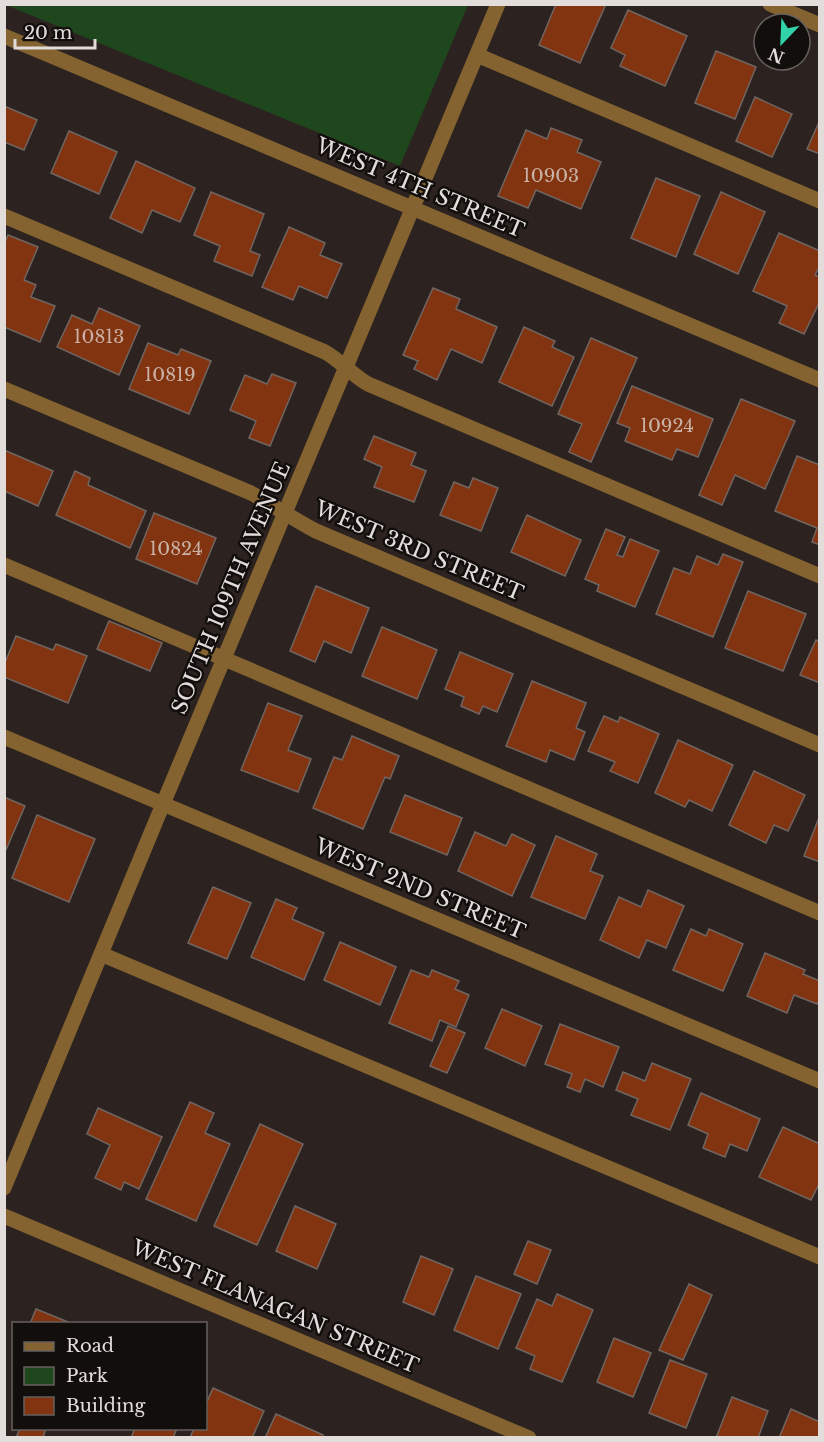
<svg xmlns="http://www.w3.org/2000/svg" width="824" height="1442" font-family="'Libre Baskerville',serif">
	<style>
		.green { fill: #1f471e }
		.building { fill: #82330f; stroke: #706561; stroke-width: 1.5 }
		.lines { fill: none; stroke-linecap: round; stroke-linejoin: round }
		.minor { stroke: #846330; stroke-width: 15 }
		.labels { text-anchor: middle; stroke-width: 5; stroke-linejoin: round; paint-order: stroke }
		.number-label { font-size: 18px; fill: #cab2a7 }
		.street-label { font-size: 21px; fill: #e2dcda; stroke: #120e0c }
	</style>
	<rect width="100%" height="100%" fill="#2c2320"/>
	<polygon class="green" points="6,5 468,4 468,5 400,166"/>
	<g class="building">
		<polygon points="556,4 606,4 580,63 539,45"/>
		<polygon points="628,10 687,36 665,86 620,66 625,55 611,48"/>
		<polygon points="716,51 756,67 735,119 695,103"/>
		<polygon points="755,97 792,114 772,157 736,141"/>
		<polygon points="4,106 37,120 24,150 4,142"/>
		<polygon points="820,120 820,154 807,149"/>
		<polygon points="551,128 582,140 577,152 601,162 581,209 536,190 528,208 498,196 526,130 547,139"/>
		<polygon points="69,131 117,152 99,194 51,173"/>
		<polygon points="136,161 195,188 180,222 152,210 142,233 110,218"/>
		<polygon points="656,178 700,196 676,257 631,238"/>
		<polygon points="211,192 264,214 250,251 260,255 252,276 214,261 220,246 194,235"/>
		<polygon points="721,192 765,212 738,274 694,254"/>
		<polygon points="289,227 325,243 320,255 342,264 327,298 299,286 293,300 262,287"/>
		<polygon points="779,233 820,251 820,265 815,275 820,277 820,301 804,334 779,323 787,306 753,291"/>
		<polygon points="8,235 38,247 24,280 36,285 31,297 55,306 40,342 4,327 4,245"/>
		<polygon points="433,288 460,299 456,309 497,327 482,363 451,349 437,380 414,369 418,361 403,355"/>
		<polygon points="99,308 140,326 119,375 57,347 72,315 92,324"/>
		<polygon points="524,327 555,341 552,347 574,357 552,406 499,382"/>
		<polygon points="591,338 637,358 591,462 569,452 582,424 558,414"/>
		<polygon points="148,343 178,355 181,349 211,361 189,414 129,389"/>
		<polygon points="272,374 296,383 270,446 249,438 256,421 230,410 245,375 267,384"/>
		<polygon points="632,386 713,419 698,457 677,449 672,460 625,441 630,428 617,423"/>
		<polygon points="741,399 795,421 765,489 735,475 722,505 699,495"/>
		<polygon points="374,436 416,453 411,465 426,471 414,502 374,487 382,467 364,459"/>
		<polygon points="4,450 53,471 38,506 4,491"/>
		<polygon points="797,456 820,465 820,545 812,542 817,528 775,511"/>
		<polygon points="75,471 90,478 88,485 146,511 130,548 56,515"/>
		<polygon points="473,478 498,488 481,531 440,515 454,482 469,488"/>
		<polygon points="154,513 216,538 197,584 136,559"/>
		<polygon points="527,515 581,540 565,576 511,552"/>
		<polygon points="606,529 625,537 617,555 623,557 630,539 659,551 635,607 597,591 599,585 585,579"/>
		<polygon points="723,554 743,562 713,637 656,614 674,568 690,574 697,556 718,565"/>
		<polygon points="316,586 369,608 351,653 324,641 315,662 290,651"/>
		<polygon points="748,591 806,614 783,671 725,648"/>
		<polygon points="109,621 162,643 150,671 97,649"/>
		<polygon points="382,627 437,650 417,699 362,676"/>
		<polygon points="16,636 53,650 56,644 87,656 68,703 4,677 4,665"/>
		<polygon points="816,640 820,642 820,683 800,675"/>
		<polygon points="460,652 513,674 497,712 483,706 479,714 461,706 464,697 445,689"/>
		<polygon points="532,681 586,703 576,728 585,732 574,760 550,750 546,762 506,746"/>
		<polygon points="268,703 302,716 288,750 311,759 298,792 241,770"/>
		<polygon points="604,716 618,722 620,717 659,734 638,783 610,771 615,762 588,751"/>
		<polygon points="352,736 399,756 390,779 385,777 363,829 313,808 334,757 342,760"/>
		<polygon points="678,740 733,765 712,811 689,800 685,807 655,793"/>
		<polygon points="754,771 805,795 788,831 774,825 766,843 729,825"/>
		<polygon points="405,795 462,818 447,855 390,832"/>
		<polygon points="4,797 25,806 5,852 4,852"/>
		<polygon points="37,815 95,839 69,902 12,878"/>
		<polygon points="820,815 820,862 804,856"/>
		<polygon points="475,832 506,846 512,834 535,845 512,896 458,871"/>
		<polygon points="556,836 597,854 590,871 603,876 585,919 531,897"/>
		<polygon points="213,887 251,903 227,959 188,943"/>
		<polygon points="648,890 684,906 666,948 647,940 639,958 600,940 619,897 641,907"/>
		<polygon points="276,899 297,908 292,919 324,933 304,980 251,957"/>
		<polygon points="691,929 706,936 709,929 743,944 723,991 673,970"/>
		<polygon points="340,942 396,967 380,1005 324,980"/>
		<polygon points="765,953 805,970 803,974 820,981 820,999 817,1004 794,995 787,1013 747,996"/>
		<polygon points="411,970 429,977 432,970 459,981 455,989 469,995 456,1027 440,1020 432,1041 389,1023"/>
		<polygon points="502,1009 542,1026 525,1066 485,1048"/>
		<polygon points="560,1024 619,1047 603,1087 585,1079 580,1092 567,1087 572,1074 545,1064"/>
		<polygon points="448,1026 465,1033 447,1073 430,1066"/>
		<polygon points="652,1063 691,1079 670,1130 631,1115 638,1099 616,1090 623,1072 645,1081"/>
		<polygon points="701,1093 760,1119 747,1151 730,1144 725,1157 703,1148 708,1134 688,1125"/>
		<polygon points="190,1102 214,1113 205,1133 230,1144 196,1221 146,1199"/>
		<polygon points="98,1108 162,1137 139,1189 124,1182 121,1190 95,1178 110,1145 87,1134"/>
		<polygon points="260,1124 303,1144 257,1245 214,1226"/>
		<polygon points="783,1127 820,1144 820,1182 811,1200 759,1177"/>
		<polygon points="295,1206 336,1224 317,1269 276,1251"/>
		<polygon points="528,1241 551,1250 537,1284 514,1274"/>
		<polygon points="421,1256 453,1269 434,1315 403,1302"/>
		<polygon points="476,1276 521,1294 498,1349 454,1330"/>
		<polygon points="689,1284 712,1295 683,1360 659,1350"/>
		<polygon points="557,1294 593,1310 562,1382 530,1369 535,1356 516,1348 537,1299 552,1306"/>
		<polygon points="36,1309 73,1324 30,1324"/>
		<polygon points="614,1338 651,1353 633,1397 597,1382"/>
		<polygon points="670,1360 707,1374 686,1428 649,1413"/>
		<polygon points="213,1388 264,1411 252,1438 190,1438 194,1428 206,1428 206,1404"/>
		<polygon points="732,1397 768,1411 758,1438 716,1438"/>
		<polygon points="791,1409 820,1422 820,1438 779,1438"/>
		<polygon points="276,1414 323,1435 322,1438 265,1438"/>
		<polygon points="20,1428 46,1428 43,1438 16,1438"/>
		<polygon points="135,1428 177,1428 173,1438 131,1438"/>
	</g>
	<g class="lines">
		<g class="minor">
			<polyline points="770,4 820,25"/>
			<polyline points="4,36 820,380"/>
			<polyline points="477,55 820,201"/>
			<path d="M4,216L325,352C341,361 352,375 368,384L820,576"/>
			<path d="M4,389L251,493C273,505 293,519 316,531L820,745"/>
			<polyline points="4,565 820,913"/>
			<polyline points="4,737 820,1081"/>
			<polyline points="101,954 820,1257"/>
			<polyline points="4,1188 163,804 498,4"/>
			<polyline points="4,1216 529,1438"/>
		</g>
	</g>
	<g class="labels">
		<g class="number-label">
			<text x="551" y="182">10903</text>
			<text x="99" y="343">10813</text>
			<text x="170" y="381">10819</text>
			<text x="667" y="432">10924</text>
			<text x="176" y="555">10824</text>
		</g>
		<g class="street-label">
			<text transform="translate(420 188) rotate(23)" y="7">WEST 4TH STREET</text>
			<text transform="translate(419 551) rotate(23)" y="7">WEST 3RD STREET</text>
			<text transform="translate(231 588) rotate(-67)" y="7">SOUTH 109TH AVENUE</text>
			<text transform="translate(420 889) rotate(23)" y="7">WEST 2ND STREET</text>
			<text transform="translate(275 1307) rotate(23)" y="7">WEST FLANAGAN STREET</text>
		</g>
	</g>
	<rect width="824" height="1442" fill="none" stroke="#e2dcda" stroke-width="12"/>
	<rect x="12" y="1322" width="195" height="108" fill="#120e0c" stroke="#65605e" stroke-width="1.5"/>
	<rect x="24" y="1342" width="30" height="9" fill="#846330" stroke="#65605e" stroke-width="1.5"/>
	<text x="66" y="1352" font-size="18" fill="#e2dcda">Road</text>
	<rect x="24" y="1367" width="30" height="18" fill="#1f471e" stroke="#65605e" stroke-width="1.5"/>
	<text x="66" y="1382" font-size="18" fill="#e2dcda">Park</text>
	<rect x="24" y="1397" width="30" height="18" fill="#82330f" stroke="#65605e" stroke-width="1.5"/>
	<text x="66" y="1412" font-size="18" fill="#e2dcda">Building</text>
	<g transform="translate(782 42) rotate(203)"><circle r="28" fill="#120e0c" stroke="#65605e" stroke-width="1.5"/>
	<path d="M0-4.5L10 22L0 15L-10 22Z" fill="#31d4a9"/>
	<text y="-9" font-size="16" font-weight="bold" text-anchor="middle" fill="#e2dcda">N</text>
	</g>
	<path d="M15 39v9h80v-9" fill="none" stroke="#e2dcda" stroke-width="3"/>
	<text x="24" y="39" font-size="18" fill="#e2dcda" stroke="#120e0c" stroke-width="4.5" paint-order="stroke">20 m</text>
</svg>
